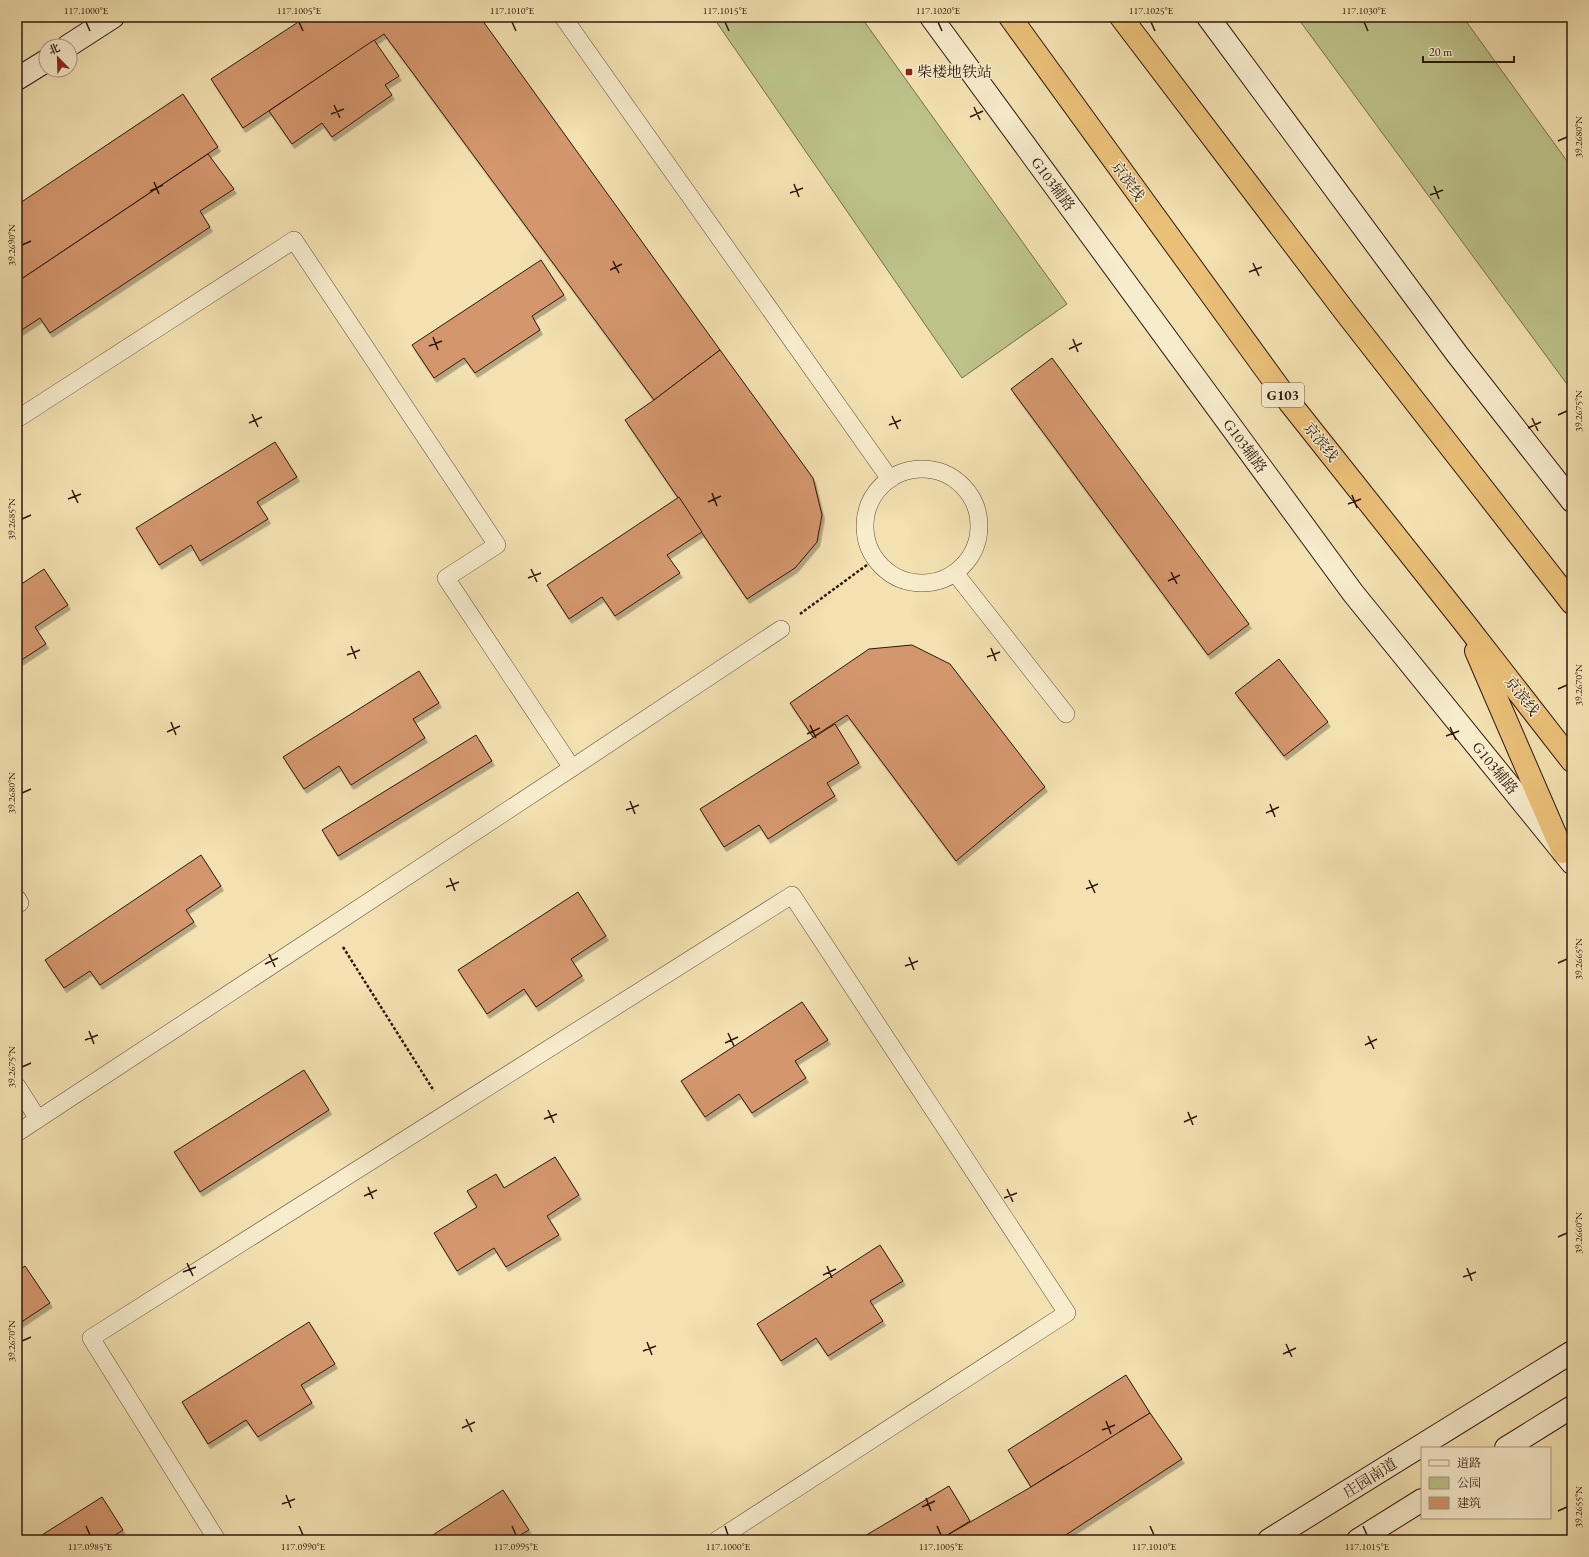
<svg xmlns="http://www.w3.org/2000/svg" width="1589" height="1557" font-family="'EB Garamond','Noto Serif SC',serif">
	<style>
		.green { fill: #bdc28a; stroke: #766c4c }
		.building { fill: #d4976d; stroke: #2f170e; filter: url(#shadow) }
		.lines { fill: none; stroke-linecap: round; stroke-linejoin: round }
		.lane-casing { stroke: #604a37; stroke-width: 18 }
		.secondary-casing { stroke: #2f170e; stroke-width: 24 }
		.highway-casing { stroke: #2f170e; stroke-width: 24 }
		.path { stroke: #2f170e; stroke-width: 2.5; stroke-dasharray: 3 2; stroke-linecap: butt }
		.lane { stroke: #f7eccc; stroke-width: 17 }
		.secondary { stroke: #f7eccc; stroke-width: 22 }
		.highway { stroke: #eac078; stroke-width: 22 }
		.ticks { fill: none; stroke: #2f170e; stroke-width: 1.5 }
		.poi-dot { fill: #8f2418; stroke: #f7eccc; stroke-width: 1.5 }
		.labels { text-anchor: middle; stroke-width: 3; stroke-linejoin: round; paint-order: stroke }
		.shield { fill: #f7eccc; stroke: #6b5747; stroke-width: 1 }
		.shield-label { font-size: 14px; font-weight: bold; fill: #2f170e }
		.poi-label { font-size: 15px; fill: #2f170e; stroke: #f7eccc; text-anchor: start }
		.street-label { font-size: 15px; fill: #2f170e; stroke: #f7eccc }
		.neatline { fill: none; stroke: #2f170e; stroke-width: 1.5 }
		.ticks-label { font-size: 10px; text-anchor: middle; fill: #2f170e }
	</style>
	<defs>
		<filter id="shadow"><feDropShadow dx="2.5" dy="4.5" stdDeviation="0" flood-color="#0004"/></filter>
	</defs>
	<rect width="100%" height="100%" fill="#f3e1b1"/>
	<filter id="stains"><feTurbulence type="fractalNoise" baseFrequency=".005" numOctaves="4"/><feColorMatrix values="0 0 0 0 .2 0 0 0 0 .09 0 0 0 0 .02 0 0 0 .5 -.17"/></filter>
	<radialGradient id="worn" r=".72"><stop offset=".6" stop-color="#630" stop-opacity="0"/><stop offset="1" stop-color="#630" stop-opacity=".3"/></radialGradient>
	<g class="green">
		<polygon points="713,17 861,17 1067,304 962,378"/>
		<polygon points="1297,17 1463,17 1572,168 1572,391"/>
	</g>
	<g class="building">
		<polygon points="306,17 480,17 720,350 654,400 384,34 243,128 211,79"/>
		<polygon points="374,40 399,76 385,85 392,95 332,137 322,123 292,144 269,111"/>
		<polygon points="183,94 218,147 17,282 17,205"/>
		<polygon points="208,154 234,189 200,211 210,227 50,333 40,318 17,333 17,282"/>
		<polygon points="541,260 564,295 532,316 540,330 475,373 464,358 434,378 412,345"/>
		<polygon points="720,350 813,478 822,515 817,542 795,568 747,599 625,420 654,400"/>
		<polygon points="1052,358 1249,624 1208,655 1011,389"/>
		<polygon points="275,442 297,477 257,502 268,519 200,561 191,545 159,565 136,528"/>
		<polygon points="679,497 702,532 667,555 680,573 615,616 602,597 569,619 547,585"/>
		<polygon points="44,569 68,605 35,627 46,644 17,663 17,587"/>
		<polygon points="912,645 950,664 1045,787 956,861 847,715 813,737 790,703 869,649"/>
		<polygon points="1279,659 1328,722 1284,756 1235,693"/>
		<polygon points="419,671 439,703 413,719 425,738 351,785 339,766 304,789 283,757"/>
		<polygon points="835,724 859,763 827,783 835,796 768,839 759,825 724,847 700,809"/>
		<polygon points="476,735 492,761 338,856 322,830"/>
		<polygon points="201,855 221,886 186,910 194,922 100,985 90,971 64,988 45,960"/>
		<polygon points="578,892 606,936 571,959 582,976 536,1007 524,989 487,1014 458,970"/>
		<polygon points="802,1002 828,1040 795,1061 806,1078 752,1113 739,1094 705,1117 681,1081"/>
		<polygon points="304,1070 329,1110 200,1192 174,1152"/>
		<polygon points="555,1157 579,1195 547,1216 559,1235 506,1267 494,1248 457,1271 434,1233 477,1207 467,1191 496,1174 504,1188"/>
		<polygon points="880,1245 903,1281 870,1301 883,1321 828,1356 816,1338 781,1361 757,1324"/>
		<polygon points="25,1266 50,1303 17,1325 17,1271"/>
		<polygon points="309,1322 335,1364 301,1385 312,1403 258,1437 246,1420 208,1444 182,1402"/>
		<polygon points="1126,1375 1150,1413 1119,1432 1131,1451 1077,1485 1064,1466 1031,1487 1008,1450"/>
		<polygon points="1150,1413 1182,1459 1058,1540 939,1540 1031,1487"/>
		<polygon points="949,1486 970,1521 939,1540 858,1540"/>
		<polygon points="503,1490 529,1530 512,1540 425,1540"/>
		<polygon points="102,1497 123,1530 107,1540 34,1540"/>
	</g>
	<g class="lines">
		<g class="lane-casing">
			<g id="lane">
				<polyline points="563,17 890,479"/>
				<polyline points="17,419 294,240 497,545 446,578 572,768"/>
				<circle cx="922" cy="526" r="57"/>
				<polyline points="955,573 1066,714"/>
				<polyline points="17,898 20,903 17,904"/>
				<polyline points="17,1086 38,1119"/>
				<polyline points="17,1133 572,768 781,629"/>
				<polyline points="217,1540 91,1338 792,895 1067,1313 717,1540"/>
			</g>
		</g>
		<g class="secondary-casing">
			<g id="secondary">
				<polyline points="931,17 1353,593 1572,863"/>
				<polyline points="1208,17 1457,354 1572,501"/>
				<polyline points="68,46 113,17"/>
				<polyline points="17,79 46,61"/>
				<polyline points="1506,1448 1572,1407"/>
				<polyline points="1269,1540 1572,1352"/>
				<polyline points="1358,1540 1422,1500"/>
			</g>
		</g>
		<g class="highway-casing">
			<g id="highway">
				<polyline points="1010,17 1290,403 1463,621 1572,761"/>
				<polyline points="1121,17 1346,313 1572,603"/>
				<polyline points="1476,651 1563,852"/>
			</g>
		</g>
		<g class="path">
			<polyline points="800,614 875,559"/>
			<polyline points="343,947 434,1091"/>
		</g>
		<use href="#lane" class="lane"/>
		<use href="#secondary" class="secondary"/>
		<use href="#highway" class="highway"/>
	</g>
	<path class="ticks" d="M86,22L90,31M299,22L303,31M512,22L516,31M725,22L729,31M938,22L942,31M1151,22L1155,31M1364,22L1368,31M334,105L340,118M974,107L980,120M331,114L344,109M970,117L983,111M1558,141L1567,137M154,182L159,194M794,184L799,197M1434,186L1439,199M150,191L163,185M790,193L803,188M1430,195L1443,190M22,245L31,241M613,261L619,273M1253,263L1259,276M610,270L622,264M1249,272L1262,267M433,337L438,350M1073,339L1078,352M429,346L442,341M1069,349L1082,343M252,414L258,427M1558,415L1567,411M892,416L898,429M1532,418L1538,431M249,423L262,417M889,425L901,420M1528,428L1541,422M72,490L78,503M712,493L717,506M1352,495L1357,508M68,499L81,494M708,502L721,496M1348,504L1361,499M22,519L31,515M531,569L537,582M1171,572L1177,584M528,578L541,573M1168,581L1180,575M351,646L356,659M991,648L996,661M347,655L360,650M987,657L1000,652M1558,689L1567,685M171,722L176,735M810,725L816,738M1450,727L1456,740M167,732L180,726M807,734L820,728M1446,736L1459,731M22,793L31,789M630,801L635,814M1270,804L1275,817M626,810L639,805M1266,813L1279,807M450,878L455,891M1089,880L1095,893M446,887L459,882M1086,889L1098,884M269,954L275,967M909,957L914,970M1558,963L1567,959M265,964L278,958M905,966L918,961M89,1031L94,1044M728,1033L734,1046M1368,1036L1374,1049M85,1040L98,1035M725,1043L738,1037M1365,1045L1377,1039M22,1067L31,1063M548,1110L554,1123M1188,1112L1193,1125M544,1119L557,1114M1184,1122L1197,1116M368,1187L373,1199M1007,1189L1013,1202M364,1196L377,1190M1004,1198L1017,1193M1558,1237L1567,1233M187,1263L193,1276M827,1266L832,1278M1467,1268L1472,1281M183,1272L196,1267M823,1275L836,1269M1463,1277L1476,1272M22,1341L31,1337M647,1342L652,1355M1286,1344L1292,1357M643,1351L656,1346M1283,1354L1296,1348M466,1419L472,1432M1106,1421L1111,1434M462,1428L475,1422M1102,1430L1115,1425M286,1495L291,1508M926,1498L931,1511M282,1504L295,1499M922,1507L935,1501M1558,1511L1567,1507M86,1526L90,1535M299,1526L303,1535M512,1526L516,1535M725,1526L728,1535M937,1526L941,1535M1150,1526L1154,1535M1363,1526L1367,1535"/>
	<rect class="poi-dot" x="905" y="68" width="8" height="8" rx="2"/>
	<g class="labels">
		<rect class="shield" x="1262" y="383" width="42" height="24" rx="3"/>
		<g class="shield-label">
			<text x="1283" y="400">G103</text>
		</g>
		<g class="poi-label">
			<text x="917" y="77">柴楼地铁站</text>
		</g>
		<g class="street-label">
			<text transform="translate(1128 181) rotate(54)" y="5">京滨线</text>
			<text transform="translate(1053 184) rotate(54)" y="5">G103辅路</text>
			<text transform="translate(1321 442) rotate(51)" y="5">京滨线</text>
			<text transform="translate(1245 446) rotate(54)" y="5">G103辅路</text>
			<text transform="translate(1522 696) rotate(52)" y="5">京滨线</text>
			<text transform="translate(1495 768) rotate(51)" y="5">G103辅路</text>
			<text transform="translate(1370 1478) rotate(-32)" y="5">庄园南道</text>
		</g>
	</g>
	<rect width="1589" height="1557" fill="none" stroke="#f3e1b1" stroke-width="44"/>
	<rect x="1421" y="1447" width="130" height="72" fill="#f7eccc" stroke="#a79780"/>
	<rect x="1429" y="1460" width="20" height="6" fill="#f7eccc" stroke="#a79780"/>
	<text x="1457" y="1467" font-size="12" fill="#2f170e">道路</text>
	<rect x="1429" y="1477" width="20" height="12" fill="#bdc28a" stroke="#a79780"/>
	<text x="1457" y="1487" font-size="12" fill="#2f170e">公园</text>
	<rect x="1429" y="1497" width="20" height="12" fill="#d4976d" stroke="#a79780"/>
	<text x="1457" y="1507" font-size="12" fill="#2f170e">建筑</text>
	<g transform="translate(58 58) rotate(337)"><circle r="19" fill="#f7eccc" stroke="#a79780"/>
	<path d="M0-3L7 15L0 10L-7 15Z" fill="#8f2418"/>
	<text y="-6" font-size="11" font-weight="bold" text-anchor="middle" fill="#2f170e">北</text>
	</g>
	<path d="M1423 56v6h91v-6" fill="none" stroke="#2f170e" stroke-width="2"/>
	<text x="1429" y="56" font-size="12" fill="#2f170e" stroke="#f7eccc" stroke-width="3" paint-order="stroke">20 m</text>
	<rect x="22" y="22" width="1545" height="1513" class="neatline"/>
	<g class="ticks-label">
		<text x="86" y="14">117.1000°E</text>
		<text x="299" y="14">117.1005°E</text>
		<text x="512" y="14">117.1010°E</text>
		<text x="725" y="14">117.1015°E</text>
		<text x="938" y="14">117.1020°E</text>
		<text x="1151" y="14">117.1025°E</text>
		<text x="1364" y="14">117.1030°E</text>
		<text transform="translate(1578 137) rotate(-90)" y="4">39.2680°N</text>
		<text transform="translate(11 245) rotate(-90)" y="4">39.2690°N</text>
		<text transform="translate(1578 411) rotate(-90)" y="4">39.2675°N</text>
		<text transform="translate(11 519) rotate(-90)" y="4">39.2685°N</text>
		<text transform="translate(1578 685) rotate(-90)" y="4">39.2670°N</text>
		<text transform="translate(11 793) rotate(-90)" y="4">39.2680°N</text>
		<text transform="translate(1578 959) rotate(-90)" y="4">39.2665°N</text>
		<text transform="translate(11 1067) rotate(-90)" y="4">39.2675°N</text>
		<text transform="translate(1578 1233) rotate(-90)" y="4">39.2660°N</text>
		<text transform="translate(11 1341) rotate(-90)" y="4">39.2670°N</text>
		<text transform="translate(1578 1507) rotate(-90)" y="4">39.2655°N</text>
		<text x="90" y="1550">117.0985°E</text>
		<text x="303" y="1550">117.0990°E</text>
		<text x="516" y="1550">117.0995°E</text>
		<text x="728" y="1550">117.1000°E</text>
		<text x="941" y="1550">117.1005°E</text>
		<text x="1154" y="1550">117.1010°E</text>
		<text x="1367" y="1550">117.1015°E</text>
	</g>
	<rect width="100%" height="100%" filter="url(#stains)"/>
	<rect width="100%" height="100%" fill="url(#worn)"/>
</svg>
